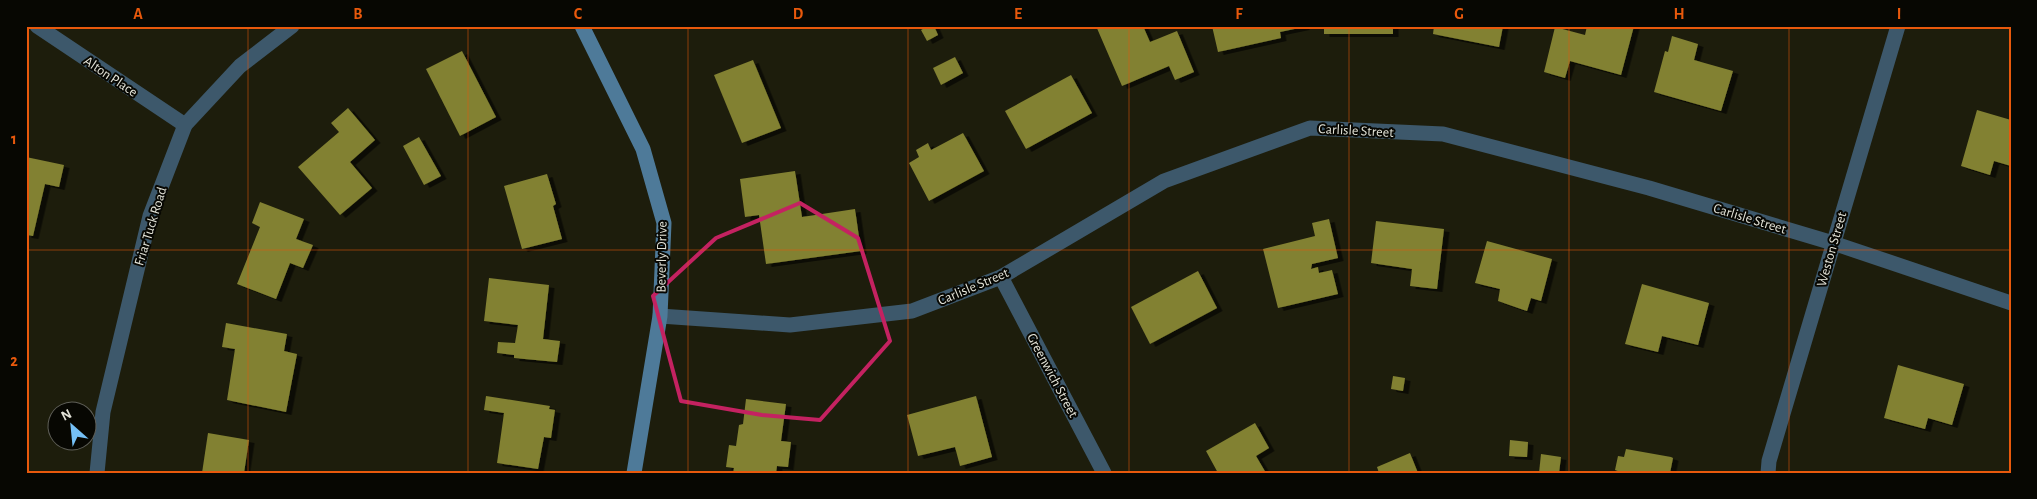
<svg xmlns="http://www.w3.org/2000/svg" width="2037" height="499" font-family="'Alegreya Sans',sans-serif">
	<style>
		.building { fill: #828132; filter: url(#shadow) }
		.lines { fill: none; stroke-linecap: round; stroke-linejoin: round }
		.street { stroke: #3d586b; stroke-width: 15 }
		.secondary { stroke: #4e7a99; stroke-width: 15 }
		.marked { fill: none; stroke: #c42261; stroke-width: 4; stroke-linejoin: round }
		.grid { fill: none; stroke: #e8590c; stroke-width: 1; stroke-opacity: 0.55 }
		.labels { text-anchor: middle; stroke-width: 4; stroke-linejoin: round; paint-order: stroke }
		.street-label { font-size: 14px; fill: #e3e3d8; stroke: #070702 }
		.neatline { fill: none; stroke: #e8590c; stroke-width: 2 }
		.grid-label { font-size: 16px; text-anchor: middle; font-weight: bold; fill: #e8590c }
	</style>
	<defs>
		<filter id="shadow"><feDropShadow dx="5.5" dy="3" stdDeviation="0" flood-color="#0009"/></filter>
	</defs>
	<rect width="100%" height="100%" fill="#1d1d0c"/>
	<g class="building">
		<polygon points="928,26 934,26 938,35 927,41 921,30"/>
		<polygon points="1096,26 1143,26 1150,42 1177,31 1194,72 1175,80 1169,66 1122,86"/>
		<polygon points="1212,26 1304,26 1304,27 1280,32 1281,38 1218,52"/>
		<rect x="1324" y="26" width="69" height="8"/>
		<polygon points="1434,26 1503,26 1499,47 1433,34"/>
		<polygon points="1587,26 1634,26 1621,75 1570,61 1565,78 1544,72 1555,27 1585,35"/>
		<polygon points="1672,36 1698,44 1694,60 1733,71 1721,111 1654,92 1665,51 1668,52"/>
		<polygon points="462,51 496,117 460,136 426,69"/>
		<polygon points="955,57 963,73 941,85 933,68"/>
		<polygon points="753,60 781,128 742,143 714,75"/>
		<polygon points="1071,75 1092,113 1026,149 1005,111"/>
		<polygon points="348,108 375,140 350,162 372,188 340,215 298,167 339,132 331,123"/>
		<polygon points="1977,110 2011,120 2011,166 1994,161 1990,175 1961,166"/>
		<polygon points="963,133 984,171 929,201 909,163 919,157 916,150 928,143 931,150"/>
		<polygon points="419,137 441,176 424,185 403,146"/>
		<polygon points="26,157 64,165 59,187 45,184 33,236 26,235"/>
		<polygon points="795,171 802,217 855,209 861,251 766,264 759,215 745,217 740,179"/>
		<polygon points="547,174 556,204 553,206 562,239 522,249 504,186"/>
		<polygon points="260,202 304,219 296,239 313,245 303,268 290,263 276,299 237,284 260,227 252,223"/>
		<polygon points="1329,219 1338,258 1312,264 1311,269 1318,267 1319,273 1332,270 1338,294 1278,308 1263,249 1315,236 1312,223"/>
		<polygon points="1376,221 1444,229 1437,289 1410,286 1412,269 1371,263"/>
		<polygon points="1487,241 1552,259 1541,301 1531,298 1527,311 1498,301 1500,289 1475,283"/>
		<polygon points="1198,271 1217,308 1150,344 1131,307"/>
		<polygon points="489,278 549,285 543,339 560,341 557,362 514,358 514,355 497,353 498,342 515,343 518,325 484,321"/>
		<polygon points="1642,284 1709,303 1698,345 1662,336 1658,352 1625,344"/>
		<polygon points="226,323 287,334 284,351 297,354 286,412 227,400 235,349 222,347"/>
		<polygon points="1898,365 1964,384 1952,425 1928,418 1925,429 1884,418"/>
		<polygon points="1393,376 1405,378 1403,391 1391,389"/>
		<polygon points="486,396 550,406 549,409 555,410 551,438 544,437 538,469 497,463 504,413 484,410"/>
		<polygon points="976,396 992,457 960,466 955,447 918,456 907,415"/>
		<polygon points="746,399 786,404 781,441 791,442 788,467 777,466 776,473 733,473 734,468 726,467 729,445 736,446 739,425 743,424"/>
		<polygon points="1255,423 1269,448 1256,456 1266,473 1218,473 1206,451"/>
		<polygon points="208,433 249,440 244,473 202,473"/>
		<polygon points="1510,440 1528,442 1527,457 1509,456"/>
		<polygon points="1626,449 1671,457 1673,458 1670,473 1623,473 1615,470 1618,456 1624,457"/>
		<polygon points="1410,453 1418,473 1379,473 1377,467"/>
		<polygon points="1541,454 1561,457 1559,473 1539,473"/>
	</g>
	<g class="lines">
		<g class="street">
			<polyline points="37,26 185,125"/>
			<polyline points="1001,277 1104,473"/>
			<polyline points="660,316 790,325 912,311 1001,277 1164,181 1310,128 1443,134 1649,188 1833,243 2011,303"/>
			<polyline points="97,473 103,412 150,216 185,125 240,66 292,26"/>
			<polyline points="1768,473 1769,461 1898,26"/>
		</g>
		<polyline class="secondary" points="582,26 643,149 664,223 660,316 634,473"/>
	</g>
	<path class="marked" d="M800,203L858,238L890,341L820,420L762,415L681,401L653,296L716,238Z"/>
	<path class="grid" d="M248,26V473M468,26V473M688,26V473M908,26V473M1129,26V473M1349,26V473M1569,26V473M1789,26V473M26,250H2011"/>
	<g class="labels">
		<g class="street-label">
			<text transform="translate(111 76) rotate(34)" y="5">Alton Place</text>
			<text transform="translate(1356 130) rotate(3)" y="5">Carlisle Street</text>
			<text transform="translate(1750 218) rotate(17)" y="5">Carlisle Street</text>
			<text transform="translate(150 226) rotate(-73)" y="5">Friar Tuck Road</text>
			<text transform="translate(1831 249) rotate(-74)" y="5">Weston Street</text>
			<text transform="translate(661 257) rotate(-89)" y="5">Beverly Drive</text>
			<text transform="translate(973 286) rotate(-23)" y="5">Carlisle Street</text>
			<text transform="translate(1053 375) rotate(62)" y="5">Greenwich Street</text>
		</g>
	</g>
	<rect width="2037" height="499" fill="none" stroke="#070702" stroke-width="55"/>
	<g transform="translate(72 426) rotate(333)"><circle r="24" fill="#070702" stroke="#5f5f58"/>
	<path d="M0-4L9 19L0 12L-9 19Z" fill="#75c0f6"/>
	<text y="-8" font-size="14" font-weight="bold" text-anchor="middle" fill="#e3e3d8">N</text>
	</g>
	<rect x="28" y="28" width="1982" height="444" class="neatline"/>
	<g class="grid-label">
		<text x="138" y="19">A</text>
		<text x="358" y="19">B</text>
		<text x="578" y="19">C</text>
		<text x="798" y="19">D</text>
		<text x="1018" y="19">E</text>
		<text x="1239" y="19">F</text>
		<text x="1459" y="19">G</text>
		<text x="1679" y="19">H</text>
		<text x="1899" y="19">I</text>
		<text x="14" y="144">1</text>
		<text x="14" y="366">2</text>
	</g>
</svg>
